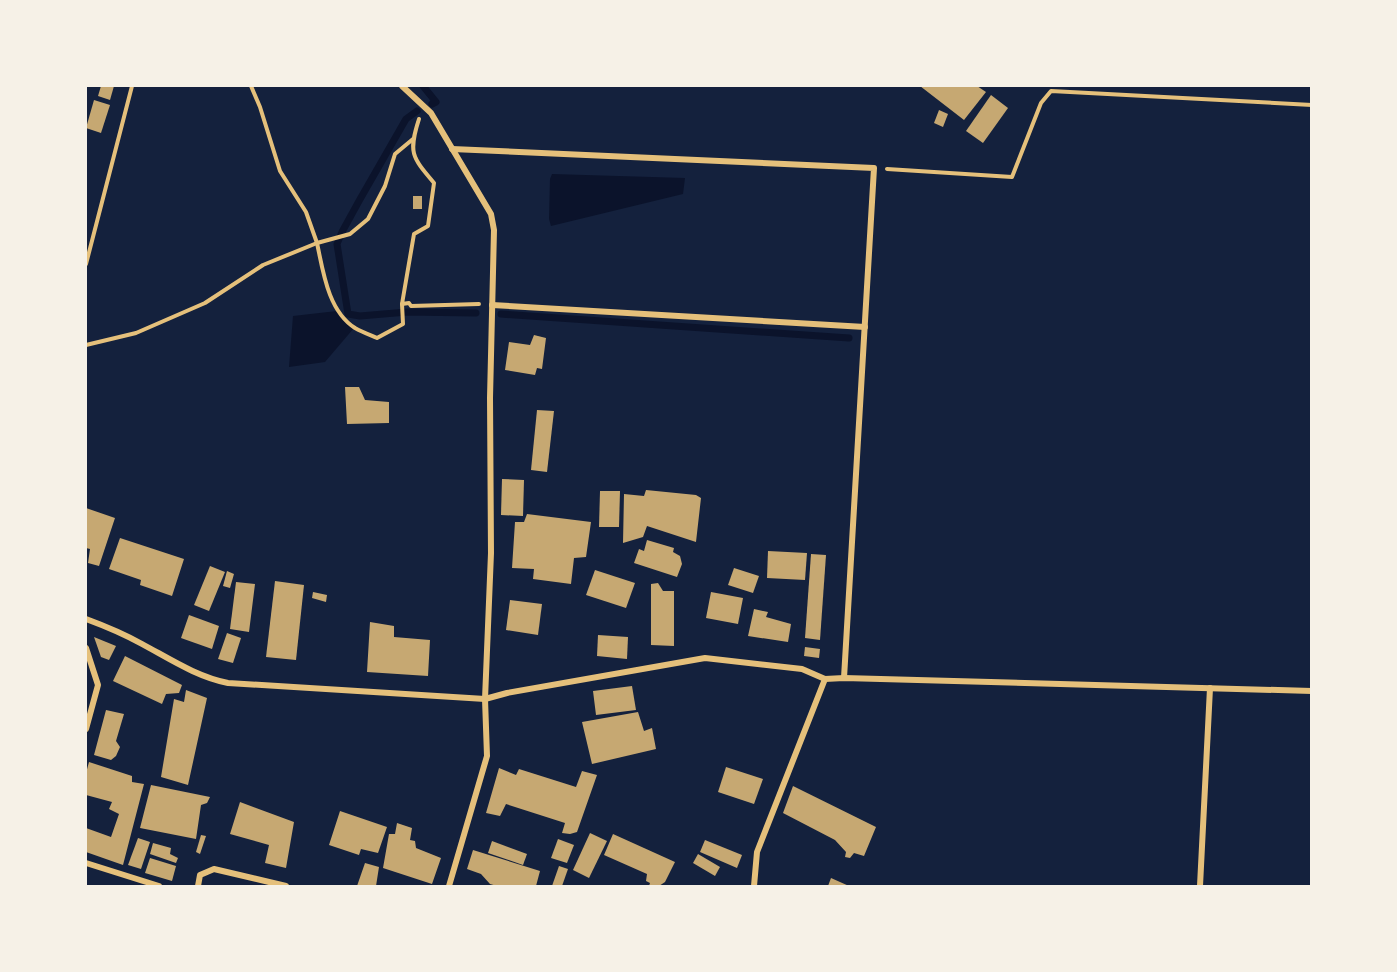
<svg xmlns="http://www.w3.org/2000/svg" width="1397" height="972" font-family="Rubik,sans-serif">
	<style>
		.water { fill: #0b132b }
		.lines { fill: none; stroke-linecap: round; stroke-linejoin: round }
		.stream { stroke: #0b132b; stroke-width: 7 }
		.building { fill: #c6a872 }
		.path { stroke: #e5c07b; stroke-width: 4 }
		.minor { stroke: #e5c07b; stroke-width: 6 }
	</style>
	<rect width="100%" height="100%" fill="#14213d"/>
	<g class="water">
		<polygon points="552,174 685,178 683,194 551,226 549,219 550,179"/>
		<polygon points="337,311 354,328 325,362 289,367 293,316"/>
	</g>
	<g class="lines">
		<g class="stream">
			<polyline points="423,86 436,102 432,104"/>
			<polyline points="417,111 406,119 359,201 342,232 337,244 348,314 360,316 407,312 476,313"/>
			<polyline points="501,314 849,338"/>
		</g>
	</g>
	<g class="building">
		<polygon points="101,86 114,86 110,100 98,96"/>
		<polygon points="920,86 977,86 986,92 964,120"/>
		<polygon points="991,95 1008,108 983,143 966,131"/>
		<polygon points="94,100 110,105 101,133 86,128"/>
		<polygon points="939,110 948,114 943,127 934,123"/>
		<rect x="413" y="196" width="9" height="13"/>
		<polygon points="534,335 546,338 542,369 537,368 535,375 505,370 509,342 530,345"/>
		<polygon points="345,387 359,387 365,400 389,402 389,423 347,424"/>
		<polygon points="537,410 554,411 547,472 531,470"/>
		<polygon points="502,479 524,480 523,516 501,515"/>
		<polygon points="646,490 696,495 701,498 696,542 647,526 643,537 623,543 624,494 644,496"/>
		<polygon points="600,491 620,491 619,527 599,527"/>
		<polygon points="86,508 115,518 99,566 88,563 90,549 86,548"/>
		<polygon points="527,514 591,522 586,557 574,558 571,584 533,579 534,569 512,568 515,522 524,522"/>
		<polygon points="120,538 184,559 172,596 140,585 141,580 109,569"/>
		<polygon points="647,540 674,548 673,552 680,556 682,564 677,577 634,563 639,549 644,551"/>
		<polygon points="768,551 807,553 805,580 767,578"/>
		<polygon points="811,554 826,555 820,640 805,638"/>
		<polygon points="210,566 225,572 209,611 194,605"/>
		<polygon points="734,568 759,576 753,593 728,585"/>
		<polygon points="595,570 635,583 626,608 586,595"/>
		<polygon points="227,571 234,574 230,588 223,586"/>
		<polygon points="275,581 304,585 296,660 266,657"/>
		<polygon points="236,582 255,584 249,632 230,629"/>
		<polygon points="658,583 663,591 674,591 674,646 651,645 651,584"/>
		<polygon points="313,592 327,595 326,602 312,598"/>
		<polygon points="711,592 743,598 738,624 706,618"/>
		<polygon points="510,600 542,604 538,635 506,630"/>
		<polygon points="754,609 768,612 766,617 791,624 788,642 748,636"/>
		<polygon points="189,615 219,626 212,649 181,638"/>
		<polygon points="370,622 394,626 394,637 430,640 428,676 367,672"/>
		<polygon points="227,633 241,638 233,663 218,659"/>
		<polygon points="598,635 628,637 627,659 597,656"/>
		<polygon points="94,637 116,646 109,660 101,657"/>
		<polygon points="805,647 820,649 819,658 804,656"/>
		<polygon points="125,656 182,685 179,693 166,694 162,704 113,681"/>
		<polygon points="632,686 636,710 596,715 593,691"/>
		<polygon points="186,690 207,698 188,785 161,777 174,699 184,702"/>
		<polygon points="106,710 124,714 116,741 120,747 116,756 111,760 94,755"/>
		<polygon points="638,712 644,731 652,728 656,749 592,764 582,722"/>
		<polygon points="89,762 132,776 132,782 144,784 123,865 86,852 86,828 111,837 119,814 109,809 112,802 86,795 86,773"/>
		<polygon points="726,767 763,779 754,804 718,792"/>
		<polygon points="499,768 516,775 519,769 576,787 582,771 597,775 577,832 570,834 562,833 565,823 506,804 500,816 486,813"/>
		<polygon points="151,785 210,797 207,803 201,805 196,839 140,828"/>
		<polygon points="793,786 876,827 864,856 854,853 850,858 845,857 846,852 835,840 783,813"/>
		<polygon points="240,802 294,822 286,868 265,863 269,845 230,834"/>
		<polygon points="340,811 387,827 378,853 361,849 359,855 329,845"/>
		<polygon points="397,823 412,828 410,840 415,841 416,848 441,858 432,884 383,868 389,834 395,834"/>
		<polygon points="590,833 607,841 589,878 573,870"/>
		<polygon points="613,834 675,862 665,882 659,886 649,886 650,883 646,881 647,874 604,855"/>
		<polygon points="201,835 206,836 200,854 196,852"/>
		<polygon points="138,838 150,842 141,869 128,865"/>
		<polygon points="558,839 574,845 567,863 551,858"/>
		<polygon points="705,840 742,855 737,868 700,852"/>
		<polygon points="492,841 527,854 523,865 488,853"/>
		<polygon points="153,843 171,848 170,854 178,858 176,863 150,854"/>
		<polygon points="473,850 540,871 536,886 497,886 490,884 481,874 467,869"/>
		<polygon points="698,854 720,867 715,876 693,863"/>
		<polygon points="150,858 176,866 172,881 145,873"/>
		<polygon points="365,863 379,867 376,886 357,886"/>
		<polygon points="559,866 568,869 562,886 552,886"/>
		<polygon points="831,878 849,886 828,886"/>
	</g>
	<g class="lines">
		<g class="path">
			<path d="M419,119C408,153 412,157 434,183L428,226L414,234L402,304L409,303L411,306L479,304"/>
			<polyline points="887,169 1012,177 1041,103 1051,91 1312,105"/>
			<polyline points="86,264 132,86"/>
			<path d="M402,304L403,324L377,338C370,335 362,332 355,328C328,311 323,271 317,243L350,234L368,219L385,186L395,154L413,139"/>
			<polyline points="86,345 136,333 205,303 263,265 317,243 306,212 280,171 260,107 251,86"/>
		</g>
		<g class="minor">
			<polyline points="402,86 431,113 491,214 494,230 490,398 491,553 485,699 487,756 449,886"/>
			<polyline points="452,149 874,168 844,678"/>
			<polyline points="492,305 865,327"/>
			<path d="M86,619C105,626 124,634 142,644C170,659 197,677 228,683L485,699L507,693L705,658L802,669L825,679L844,678L1312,691"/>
			<polyline points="86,648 98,685 86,729"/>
			<polyline points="86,863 159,886"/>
			<polyline points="198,886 200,875 214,869 286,886"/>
			<polyline points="754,886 757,852 825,679"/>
			<polyline points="1200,886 1210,688"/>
		</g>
	</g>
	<rect width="1397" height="972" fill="none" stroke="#f6f1e7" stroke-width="174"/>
</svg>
